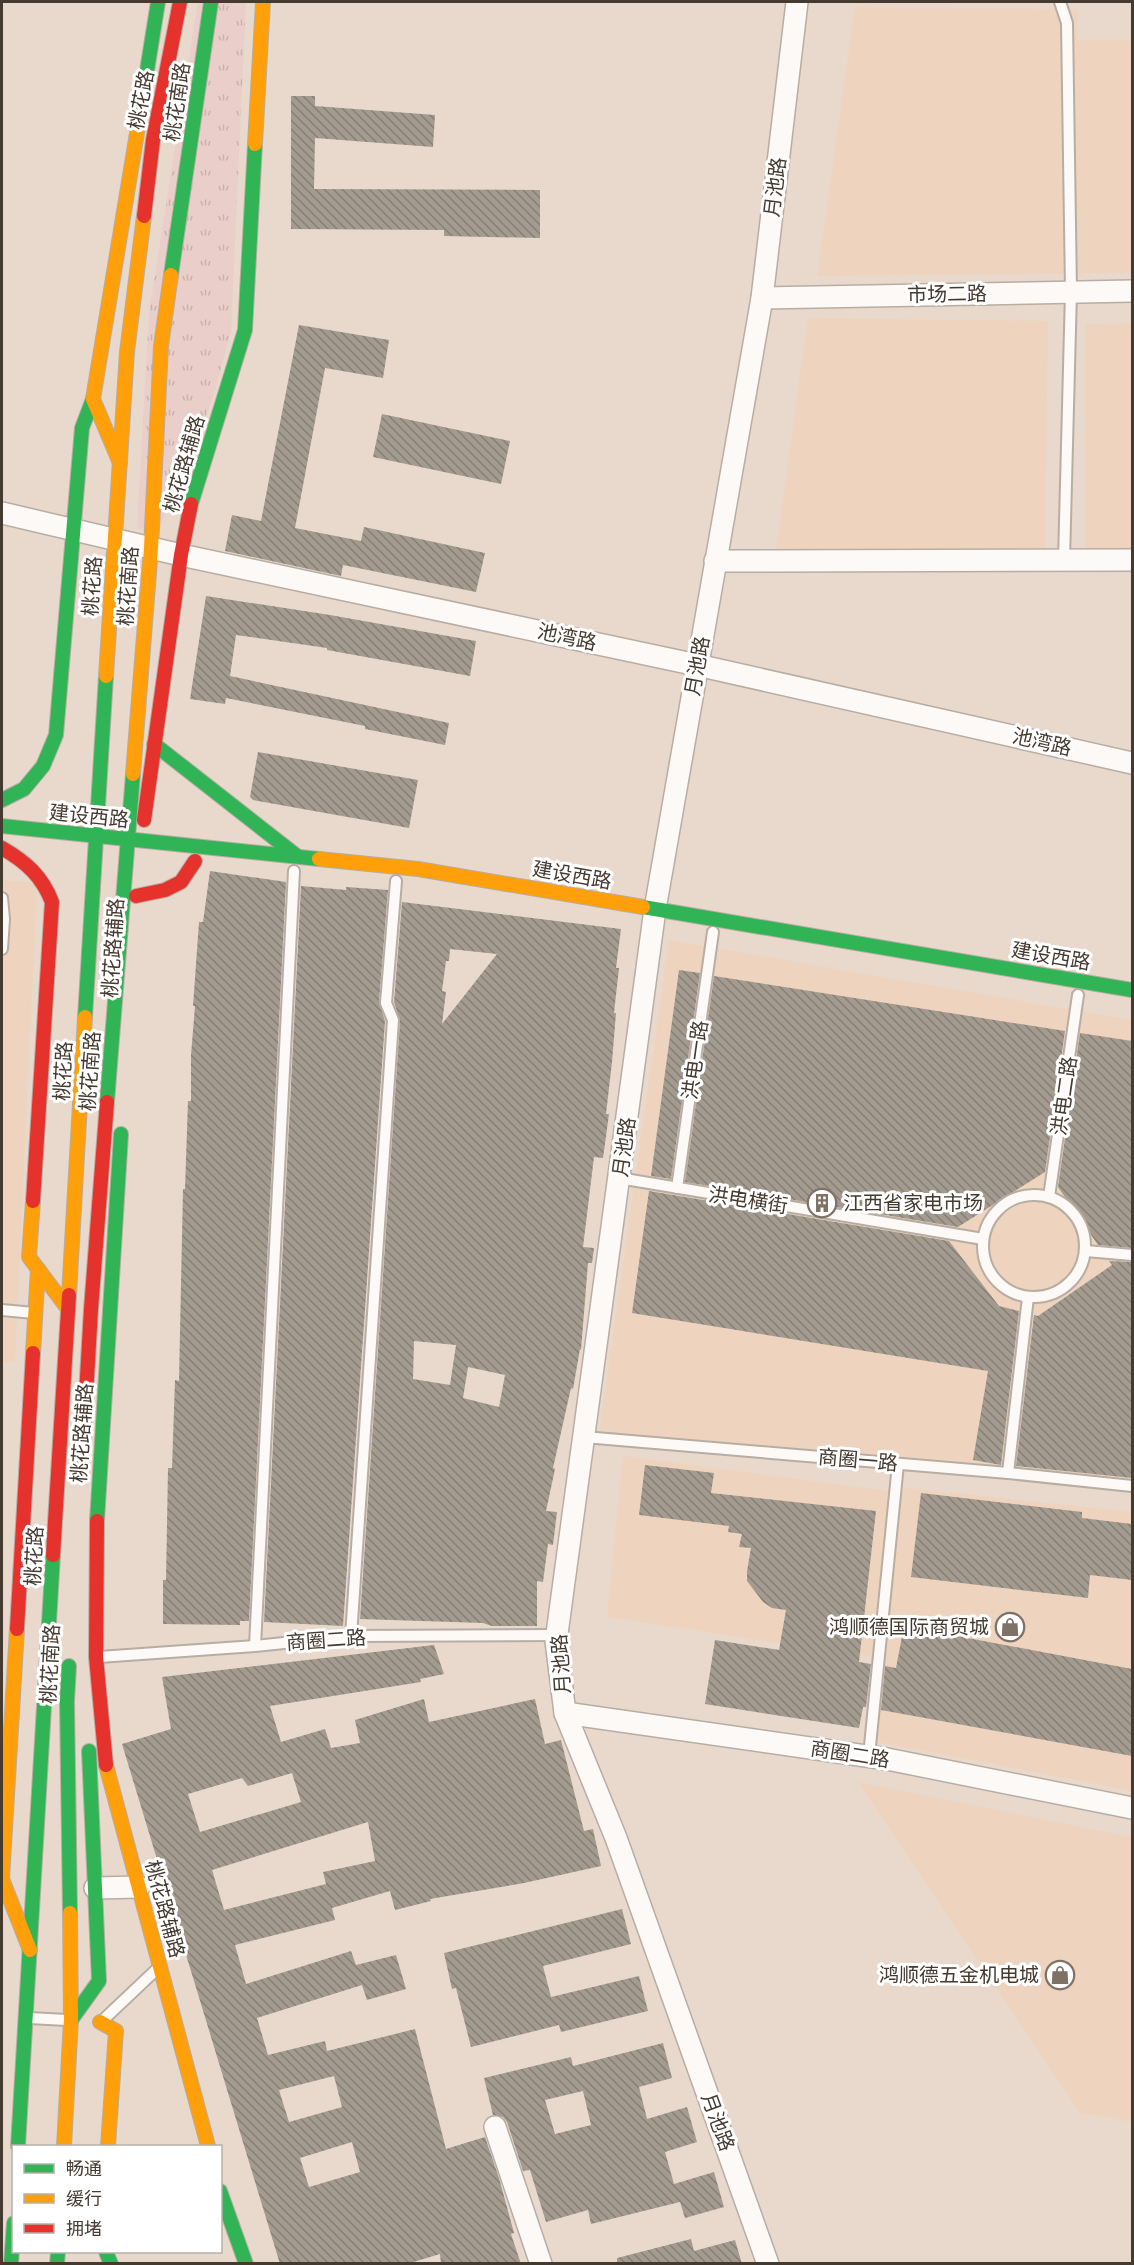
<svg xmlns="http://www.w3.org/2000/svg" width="1134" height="2265" font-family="Cabin,'Noto Sans SC',sans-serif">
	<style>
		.built { fill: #eed4be }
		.grass { fill: url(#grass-tufts) }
		.building { fill: url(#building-back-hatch); fill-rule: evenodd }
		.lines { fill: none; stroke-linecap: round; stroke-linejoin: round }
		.lane-casing { stroke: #b8ada3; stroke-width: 14 }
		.street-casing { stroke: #b8ada3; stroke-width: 24 }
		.fast-casing { stroke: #b8ada3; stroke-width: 16 }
		.slow-casing { stroke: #b8ada3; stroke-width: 16 }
		.jam-casing { stroke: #b8ada3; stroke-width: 16 }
		.lane { stroke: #fcf9f7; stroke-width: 10 }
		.street { stroke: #fcf9f7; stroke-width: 21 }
		.fast { stroke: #30b455; stroke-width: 14 }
		.slow { stroke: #ff9f0a; stroke-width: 14 }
		.jam { stroke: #e5322d; stroke-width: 14 }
		.labels { text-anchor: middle; stroke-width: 6; stroke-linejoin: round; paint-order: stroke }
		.street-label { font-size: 20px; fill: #453a30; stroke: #fff }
		.poi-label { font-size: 20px; fill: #453a30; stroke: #fff; text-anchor: end }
	</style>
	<defs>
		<pattern id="grass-tufts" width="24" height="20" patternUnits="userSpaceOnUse" patternTransform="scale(1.5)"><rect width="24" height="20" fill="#eaceca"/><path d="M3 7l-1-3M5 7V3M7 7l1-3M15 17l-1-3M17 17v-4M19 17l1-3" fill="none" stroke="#cab2ae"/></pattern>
		<pattern id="building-back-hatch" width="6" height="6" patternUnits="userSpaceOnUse" patternTransform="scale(1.5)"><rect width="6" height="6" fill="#a49b90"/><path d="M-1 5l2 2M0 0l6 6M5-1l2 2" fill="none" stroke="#877f76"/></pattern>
	</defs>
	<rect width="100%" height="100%" fill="#e8d9cc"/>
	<g class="built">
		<polygon points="855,7 1078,9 1076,40 1132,40 1132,273 817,276"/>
		<polygon points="808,318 1048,321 1045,551 775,557"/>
		<polygon points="1132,323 1132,553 1085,554 1085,324"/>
		<polygon points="2,880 37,883 15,1361 2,1362"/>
		<polygon points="669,940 1132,1020 1132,1482 599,1432"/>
		<polygon points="623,1456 889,1491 872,1657 607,1617"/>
		<polygon points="900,1487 1132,1512 1132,1791 877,1742"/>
		<polygon points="858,1782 1132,1837 1132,2122 1080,2113"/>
	</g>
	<polygon class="grass" points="198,2 246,2 231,332 211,404 157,534 137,528 149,313"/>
	<g class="building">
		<polygon points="291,96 315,96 315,106 435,115 433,147 315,138 314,189 540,190 540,238 444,236 444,230 291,229"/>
		<polygon points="299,325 389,340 383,378 325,368 295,528 361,541 364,527 485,553 476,592 343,565 341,576 225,551 232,515 261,521"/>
		<polygon points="382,414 510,441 501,484 373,457"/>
		<polygon points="206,596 330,615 476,641 470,676 327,650 327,648 236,635 230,676 449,723 445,745 365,729 365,726 226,698 225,704 190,699"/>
		<polygon points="258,752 418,780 409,828 253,800 250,797"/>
		<polygon points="210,871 286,882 249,1621 240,1621 240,1625 163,1624 163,1580 166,1580 168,1468 172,1468 175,1380 179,1381 183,1189 185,1189 188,1101 191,1101 191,1055 195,1006 193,1006 199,922 203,922"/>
		<polygon points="301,886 346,890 346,887 388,890 379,1002 385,1021 343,1626 264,1622"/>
		<path d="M402,902L621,929L616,968H619L614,1013H616L612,1062L606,1114H609L603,1158L594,1157L583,1247L594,1248L592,1263H588L581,1350L580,1349L573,1389L571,1388L553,1468L555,1469L546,1511L557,1512L553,1545L548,1544L543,1582L537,1581V1626H492L483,1623L360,1619L400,1021L394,1002ZM450,949L497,954L442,1024L446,992L442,991L446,961H449ZM414,1341L456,1345L450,1385L413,1379ZM468,1367L505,1375L499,1407L463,1398Z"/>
		<polygon points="679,970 700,973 671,1179 651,1176"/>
		<polygon points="714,976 1065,1031 1045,1172 958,1227 685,1182"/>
		<polygon points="1080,1033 1132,1041 1132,1248 1098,1245 1058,1187"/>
		<polygon points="649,1191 949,1241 999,1306 1019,1311 1001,1465 973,1460 988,1371 632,1313"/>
		<polygon points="1109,1261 1132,1262 1132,1478 1016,1466 1034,1315 1038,1316 1112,1265"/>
		<polygon points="645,1465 714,1473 711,1493 876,1511 859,1662 871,1664 866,1707 863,1707 859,1728 705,1704 715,1640 779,1650 786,1610 772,1608 763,1602 747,1581 747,1571 751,1548 739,1547 742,1534 728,1532 729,1526 639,1515"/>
		<polygon points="921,1493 1082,1512 1082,1518 1132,1524 1132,1580 1090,1575 1088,1598 911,1577"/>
		<polygon points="904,1626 1132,1669 1132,1756 881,1710 885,1666 896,1668"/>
		<path d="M434,1645L444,1674L420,1679L421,1682L270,1706L281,1742L325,1729L331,1748L360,1743L355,1720L424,1699L429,1722L535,1699L545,1744L561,1740L584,1831L593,1829L601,1866L524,1883L430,1899L431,1901L395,1910L390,1891L332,1908L335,1920L235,1945L246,1984L351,1951L356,1965L396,1955L406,1989L367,2000L362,1985L257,2018L268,2055L325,2041L327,2051L415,2029L446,2149L485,2137L499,2178L514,2233L511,2234L521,2264H441L440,2254L407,2264H280L122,1744L171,1729L162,1677ZM292,1773L301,1802L200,1832L188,1794L242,1778L248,1786ZM368,1822L375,1861L323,1872L326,1884L224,1910L212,1870ZM334,2076L342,2107L289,2122L279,2090ZM352,2142L360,2172L309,2187L300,2158Z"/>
		<polygon points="622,1909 631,1944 543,1966 551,1997 639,1976 648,2011 561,2032 559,2025 471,2047 456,1988 452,1989 444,1953"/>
		<path d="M663,2043L672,2078L639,2087L647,2119L687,2107L697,2142L665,2152L674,2184L714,2172L724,2207L685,2218L680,2202L591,2224L588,2210L546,2222L530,2170L523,2171L507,2122L503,2117L493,2115L484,2078L571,2057L573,2066ZM583,2091L591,2125L555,2134L545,2100Z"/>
		<polygon points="691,2239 694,2251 735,2240 742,2264 617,2264 617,2258"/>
	</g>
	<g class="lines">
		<g class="lane-casing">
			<g id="lane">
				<polyline points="1060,2 1067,23 1071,291 1064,560"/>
				<polyline points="2,898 4,919 2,949"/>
				<polyline points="619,1178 983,1239"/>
				<polyline points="677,1188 713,932"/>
				<circle cx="1034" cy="1246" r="51"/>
				<polyline points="1049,1197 1078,995"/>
				<polyline points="1086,1251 1132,1255"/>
				<polyline points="2,1310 34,1313"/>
				<polyline points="584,1437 1008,1473 1132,1486"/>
				<polyline points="1008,1473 1028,1297"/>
				<polyline points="351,1636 393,1020 386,1003 396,881"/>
				<polyline points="255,1646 294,871"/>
				<polyline points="99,1657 255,1646 351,1636 557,1635"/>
				<polyline points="869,1756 898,1464"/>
				<polyline points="29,2018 67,2020"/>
				<polyline points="103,2020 157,1969"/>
			</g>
		</g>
		<g class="street-casing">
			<g id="street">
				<polyline points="762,298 1132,291"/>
				<polyline points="2,513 181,555 697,665 1132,763"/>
				<polyline points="715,561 1132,560"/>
				<polyline points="565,1713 887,1759 1132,1808"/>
				<polyline points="95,1888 139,1887"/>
				<polyline points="495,2127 541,2264"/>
				<polyline points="768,2264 616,1838 565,1713 556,1641 655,909 762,298 797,2"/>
			</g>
		</g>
		<g class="fast-casing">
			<g id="fast">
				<polyline points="138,127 158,2"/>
				<polyline points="171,275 211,2"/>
				<polyline points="191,504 245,330 255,144"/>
				<polyline points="154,744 297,856"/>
				<polyline points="2,800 24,789 43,766 56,735 82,428 93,399"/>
				<polyline points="2,826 319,859"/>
				<polyline points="643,907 1132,990"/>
				<polyline points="85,1017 106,676"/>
				<polyline points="107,1102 133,774"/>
				<polyline points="97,1521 121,1134"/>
				<polyline points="69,1666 67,1701 70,1913"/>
				<polyline points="71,2020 99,1981 89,1751"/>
				<polyline points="18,2146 53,1555"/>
				<polyline points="220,2191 246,2264"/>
				<polyline points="106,2252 111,2264"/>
				<polyline points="11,2264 14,2223"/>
				<polyline points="57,2264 58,2252"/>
			</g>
		</g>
		<g class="slow-casing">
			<g id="slow">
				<polyline points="255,144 263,2"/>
				<polyline points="120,463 93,399 138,127"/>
				<polyline points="106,676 127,352 144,216"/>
				<polyline points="133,774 151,548 161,346 171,275"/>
				<polyline points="319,859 418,869 643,907"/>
				<polyline points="33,1201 29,1257 68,1309"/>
				<polyline points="69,1295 85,1017"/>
				<polyline points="33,1353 38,1269"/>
				<polyline points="17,1629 2,1879 30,1950"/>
				<polyline points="106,1765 208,2146"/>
				<polyline points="2,1879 2,1884"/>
				<polyline points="100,2022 116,2031 108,2146"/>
				<polyline points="64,2146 71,2020 70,1913"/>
			</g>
		</g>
		<g class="jam-casing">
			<g id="jam">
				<polyline points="144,216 153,140 180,2"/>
				<polyline points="144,820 181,555 191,504"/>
				<path d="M2,848C26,862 42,876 52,902L33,1201"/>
				<polyline points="136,896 165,890 181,882 195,861"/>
				<polyline points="82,1464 91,1309 107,1102"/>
				<polyline points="97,1521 96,1657 106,1765"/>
				<polyline points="53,1555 69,1295"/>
				<polyline points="17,1629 33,1353"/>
			</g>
		</g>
		<use href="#lane" class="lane"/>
		<use href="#street" class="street"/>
		<use href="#fast" class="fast"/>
		<use href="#slow" class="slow"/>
		<use href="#jam" class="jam"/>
	</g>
	<defs>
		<g id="building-ring" transform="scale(1.5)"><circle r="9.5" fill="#fff" stroke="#7e7267" stroke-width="1.5"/><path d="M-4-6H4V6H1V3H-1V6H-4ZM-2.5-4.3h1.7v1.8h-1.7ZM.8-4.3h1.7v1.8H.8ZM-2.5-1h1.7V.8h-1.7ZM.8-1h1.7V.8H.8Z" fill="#7e7267"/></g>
		<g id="shop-ring" transform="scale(1.5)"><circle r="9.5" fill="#fff" stroke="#7e7267" stroke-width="1.5"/><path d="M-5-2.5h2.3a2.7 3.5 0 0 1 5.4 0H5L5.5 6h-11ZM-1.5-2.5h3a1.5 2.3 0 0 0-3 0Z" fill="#7e7267"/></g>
	</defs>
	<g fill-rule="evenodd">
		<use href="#building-ring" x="822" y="1203"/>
		<use href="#shop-ring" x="1010" y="1627"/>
		<use href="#shop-ring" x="1060" y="1975"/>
	</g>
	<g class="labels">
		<g class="street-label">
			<text transform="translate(141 100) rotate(-79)" y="7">桃花路</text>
			<text transform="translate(177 102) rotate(-82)" y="7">桃花南路</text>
			<text transform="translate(775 187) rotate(-83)" y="7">月池路</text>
			<text transform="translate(947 294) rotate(-1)" y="7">市场二路</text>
			<text transform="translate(184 464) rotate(-74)" y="7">桃花路辅路</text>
			<text transform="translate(92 586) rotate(-86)" y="7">桃花路</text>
			<text transform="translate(128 586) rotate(-86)" y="7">桃花南路</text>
			<text transform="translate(567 637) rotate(12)" y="7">池湾路</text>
			<text transform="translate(697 666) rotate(-80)" y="7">月池路</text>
			<text transform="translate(1042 742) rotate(13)" y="7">池湾路</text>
			<text transform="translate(89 816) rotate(6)" y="7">建设西路</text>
			<text transform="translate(572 875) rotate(10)" y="7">建设西路</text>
			<text transform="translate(113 948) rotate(-86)" y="7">桃花路辅路</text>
			<text transform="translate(1051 956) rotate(10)" y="7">建设西路</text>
			<text transform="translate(695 1060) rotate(-82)" y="7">洪电一路</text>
			<text transform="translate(63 1071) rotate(-87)" y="7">桃花路</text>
			<text transform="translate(90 1071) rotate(-86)" y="7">桃花南路</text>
			<text transform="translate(1064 1096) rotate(-82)" y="7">洪电二路</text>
			<text transform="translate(624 1147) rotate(-82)" y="7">月池路</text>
			<text transform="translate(748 1200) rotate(9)" y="7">洪电横街</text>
			<text transform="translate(82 1433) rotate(-86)" y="7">桃花路辅路</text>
			<text transform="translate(858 1460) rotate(5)" y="7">商圈一路</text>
			<text transform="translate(34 1556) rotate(-87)" y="7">桃花路</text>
			<text transform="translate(326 1640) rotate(-4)" y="7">商圈二路</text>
			<text transform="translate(50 1664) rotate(-87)" y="7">桃花南路</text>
			<text transform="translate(561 1664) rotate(-94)" y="7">月池路</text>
			<text transform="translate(850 1754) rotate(9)" y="7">商圈二路</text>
			<text transform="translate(165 1909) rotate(75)" y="7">桃花路辅路</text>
			<text transform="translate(718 2122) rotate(70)" y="7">月池路</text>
		</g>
		<g class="poi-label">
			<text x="843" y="1210" text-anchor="start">江西省家电市场</text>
			<text x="989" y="1634">鸿顺德国际商贸城</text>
			<text x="1039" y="1982">鸿顺德五金机电城</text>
		</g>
	</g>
	<rect width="1134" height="2265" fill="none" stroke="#453a30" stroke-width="6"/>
	<rect x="12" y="2145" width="210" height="108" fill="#ffffff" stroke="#b5b0ac" stroke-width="1.5"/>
	<rect x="24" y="2164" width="30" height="9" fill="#30b455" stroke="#b5b0ac" stroke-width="1.5"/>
	<text x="66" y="2175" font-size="18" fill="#453a30">畅通</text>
	<rect x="24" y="2194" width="30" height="9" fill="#ff9f0a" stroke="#b5b0ac" stroke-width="1.5"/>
	<text x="66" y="2205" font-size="18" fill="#453a30">缓行</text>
	<rect x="24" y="2224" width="30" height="9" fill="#e5322d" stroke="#b5b0ac" stroke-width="1.5"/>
	<text x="66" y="2235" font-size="18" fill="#453a30">拥堵</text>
</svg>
